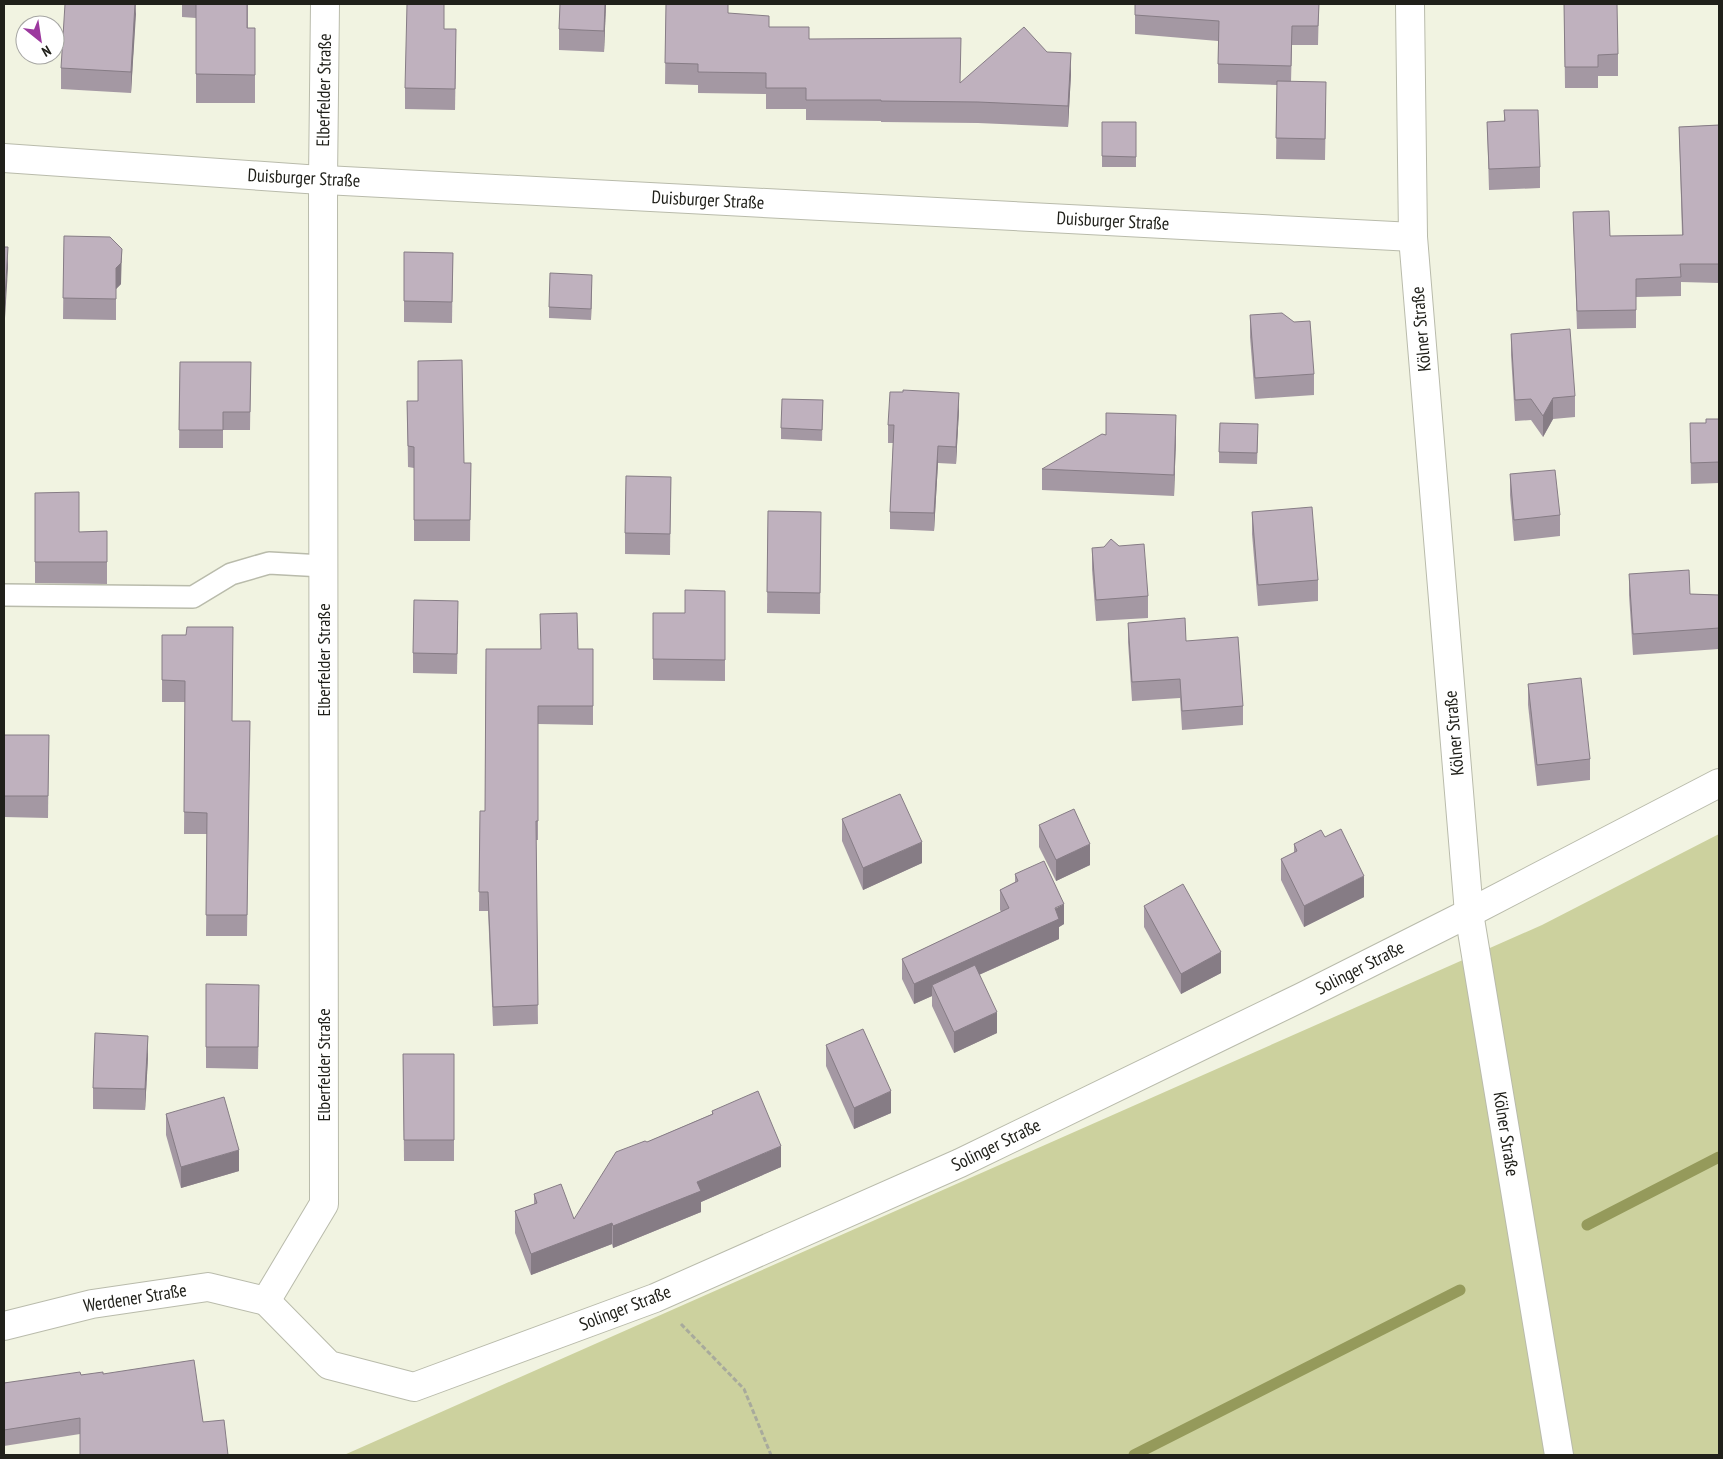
<svg xmlns="http://www.w3.org/2000/svg" width="1723" height="1459" font-family="'PT Sans Narrow',sans-serif">
	<style>
		.green { fill: #ccd19e }
		.lines { fill: none; stroke-linecap: round; stroke-linejoin: round }
		.stream { stroke: #959a5b; stroke-width: 11 }
		.lane-casing { stroke: #b9bbab; stroke-width: 24 }
		.street-casing { stroke: #b9bbab; stroke-width: 30 }
		.path { stroke: #a8aa9c; stroke-width: 3; stroke-dasharray: 5 2.5; stroke-linecap: butt }
		.lane { stroke: #fff; stroke-width: 21 }
		.street { stroke: #fff; stroke-width: 28 }
		.wall { fill: #a498a3 }
		.shaded-wall { fill: #867c85 }
		.building { fill: #bfb1be; stroke: #867c85 }
		.labels { text-anchor: middle; stroke-width: 5; stroke-linejoin: round; paint-order: stroke }
		.street-label { font-size: 18px; fill: #20201a; stroke: #fff }
	</style>
	<rect width="100%" height="100%" fill="#f1f3e1"/>
	<polygon class="green" points="1719,834 1719,1455 344,1455 1542,925"/>
	<g class="lines">
		<g class="stream">
			<polyline points="1587,1225 1719,1157"/>
			<polyline points="1134,1455 1460,1290"/>
		</g>
		<g class="lane-casing">
			<polyline id="lane" points="4,595 193,597 231,574 269,563 323,566"/>
		</g>
		<g class="street-casing">
			<g id="street">
				<polyline points="1410,4 1413,237 1469,913 1559,1455"/>
				<polyline points="4,158 306,179 1413,237"/>
				<polyline points="266,1301 329,1365 414,1387 655,1298 960,1163 1302,997 1469,913 1719,783"/>
				<polyline points="266,1301 324,1204 323,180 325,4"/>
				<polyline points="4,1326 92,1304 208,1287 266,1301"/>
			</g>
		</g>
		<polyline class="path" points="681,1324 744,1389 771,1455"/>
		<use href="#lane" class="lane"/>
		<use href="#street" class="street"/>
	</g>
	<g class="wall">
		<polygon points="136,4 131,93 61,89 61,68"/>
		<polygon points="182,4 248,4 248,28 255,28 255,103 196,103 196,18 182,17"/>
		<polygon points="606,4 604,52 559,50 559,29"/>
		<polygon points="666,4 728,13 769,27 961,83 1047,52 1071,74 1068,127 978,123 881,122 881,121 806,120 806,109 766,109 766,94 698,93 698,85 665,84"/>
		<polygon points="1135,4 1319,4 1318,45 1292,45 1291,82 1326,103 1325,160 1276,159 1277,85 1218,83 1218,41 1135,34"/>
		<polygon points="1564,4 1618,54 1618,76 1598,76 1598,88 1565,88"/>
		<polygon points="444,29 456,50 455,110 405,109 405,88"/>
		<polygon points="1504,110 1540,167 1540,188 1489,190 1487,122 1504,121"/>
		<rect x="1102" y="122" width="34" height="45"/>
		<polygon points="1719,125 1719,283 1681,282 1681,296 1636,297 1636,328 1577,329 1573,212 1610,236 1682,235 1679,127"/>
		<polygon points="64,236 121,284 116,289 116,320 63,319"/>
		<polygon points="404,252 453,253 452,323 404,322"/>
		<polygon points="592,285 591,320 549,318 549,307"/>
		<polygon points="1250,315 1314,374 1314,395 1255,399 1250,337"/>
		<polygon points="1511,334 1575,396 1575,417 1553,419 1543,437 1531,420 1515,421 1511,355"/>
		<polygon points="180,362 251,362 250,430 223,430 223,448 179,448"/>
		<polygon points="823,400 822,441 781,439 781,428"/>
		<polygon points="407,401 464,463 471,463 470,541 414,541 414,468 408,467"/>
		<polygon points="959,410 956,464 938,463 934,531 890,529 890,512 893,443 888,443 888,425"/>
		<polygon points="1719,419 1719,483 1691,484 1690,423 1706,423"/>
		<polygon points="1258,435 1257,464 1219,463 1219,452"/>
		<polygon points="1176,436 1174,496 1042,490 1042,469"/>
		<polygon points="1510,474 1560,515 1560,536 1514,541 1510,495"/>
		<polygon points="671,477 670,555 625,554 625,533"/>
		<polygon points="35,493 79,532 107,531 107,584 35,583"/>
		<polygon points="768,511 821,512 820,614 767,613"/>
		<polygon points="1252,512 1318,580 1318,601 1258,606 1252,534"/>
		<polygon points="1092,548 1148,596 1148,618 1096,621 1092,569"/>
		<polygon points="1629,574 1690,594 1719,595 1719,649 1633,655 1629,595"/>
		<polygon points="725,591 725,681 653,680 653,659 685,613"/>
		<polygon points="458,621 457,674 413,673 413,653"/>
		<polygon points="1128,623 1186,641 1243,706 1243,725 1182,730 1180,698 1132,701 1128,642"/>
		<polygon points="162,635 232,721 250,721 247,936 206,936 207,834 184,834 185,702 162,702"/>
		<polygon points="486,649 593,649 593,725 538,724 538,840 536,840 538,1024 493,1026 488,911 479,911 480,811 485,811"/>
		<polygon points="1528,684 1590,759 1590,780 1537,786 1528,705"/>
		<polygon points="4,735 49,735 48,818 4,817"/>
		<polygon points="842,819 922,863 863,890 842,841"/>
		<polygon points="1039,825 1090,865 1056,881 1039,847"/>
		<polygon points="1325,837 1364,897 1304,927 1281,880 1281,859 1294,853 1294,844"/>
		<polygon points="1015,874 1064,924 1059,927 1059,939 979,975 997,1033 954,1053 932,1006 932,996 914,1004 902,979 902,959 1001,912 1000,910 1000,890 1015,882"/>
		<polygon points="1144,906 1221,973 1181,994 1144,927"/>
		<polygon points="259,1006 258,1069 206,1068 206,1047"/>
		<polygon points="826,1045 891,1113 854,1129 826,1066"/>
		<polygon points="403,1054 454,1054 454,1161 404,1161"/>
		<polygon points="148,1057 145,1110 93,1109 93,1088"/>
		<polygon points="712,1111 781,1167 701,1202 701,1212 613,1248 612,1244 531,1275 515,1233 515,1211 534,1204 534,1194 574,1219 647,1142 712,1114"/>
		<polygon points="166,1114 239,1171 181,1188 166,1135"/>
		<polygon points="103,1374 80,1434 4,1446 4,1383 81,1375"/>
	</g>
	<g class="shaded-wall">
		<polygon points="135,4 136,14 131,93 131,72"/>
		<polygon points="605,4 606,4 604,52 604,31"/>
		<polygon points="1071,53 1071,74 1068,127 1068,106"/>
		<polygon points="8,247 8,268 4,335 4,315"/>
		<polygon points="122,249 121,284 116,289 116,320 116,268"/>
		<polygon points="592,275 592,285 591,320 591,309"/>
		<polygon points="959,393 959,410 956,464 956,447"/>
		<polygon points="1553,398 1553,419 1543,437 1543,416"/>
		<polygon points="1176,415 1176,436 1174,496 1174,475"/>
		<polygon points="938,446 938,463 934,531 934,513"/>
		<polygon points="922,842 922,863 863,890 863,868"/>
		<polygon points="1090,844 1090,865 1056,881 1056,860"/>
		<polygon points="1364,876 1364,897 1304,927 1304,906"/>
		<polygon points="1064,904 1064,924 1059,927 1059,939 936,994 932,985 932,996 914,1004 914,984"/>
		<polygon points="1221,952 1221,973 1181,994 1181,974"/>
		<polygon points="997,1012 997,1033 954,1053 954,1032"/>
		<polygon points="148,1036 148,1057 145,1110 145,1089"/>
		<polygon points="4,1066 5,1066 5,1087 4,1088"/>
		<polygon points="891,1091 891,1113 854,1129 854,1108"/>
		<polygon points="781,1146 781,1167 701,1202 701,1212 613,1248 613,1226 697,1182"/>
		<polygon points="239,1150 239,1171 181,1188 181,1167"/>
		<polygon points="612,1223 612,1244 531,1275 531,1254"/>
	</g>
	<g class="building">
		<polygon points="65,4 135,4 131,72 61,68"/>
		<polygon points="196,4 247,4 247,28 255,28 255,75 196,74"/>
		<polygon points="407,4 444,4 444,29 456,29 455,89 405,88"/>
		<polygon points="560,4 605,4 604,31 559,29"/>
		<polygon points="666,4 728,4 728,13 769,16 769,27 809,27 809,39 961,38 960,83 1024,27 1047,52 1071,53 1068,106 978,102 881,101 881,100 806,100 806,88 766,88 766,73 698,72 698,64 665,63"/>
		<polygon points="1135,4 1319,4 1318,26 1292,26 1291,66 1218,64 1219,21 1135,15"/>
		<polygon points="1564,4 1617,4 1618,54 1598,55 1598,67 1565,67"/>
		<polygon points="1277,81 1326,82 1325,139 1276,138"/>
		<polygon points="1504,110 1538,110 1540,167 1489,169 1487,122 1505,121"/>
		<polygon points="1102,122 1136,122 1136,157 1102,156"/>
		<polygon points="1719,125 1719,264 1680,264 1681,277 1636,279 1636,310 1577,311 1573,212 1609,211 1610,236 1683,235 1679,127"/>
		<polygon points="64,236 110,237 122,249 121,263 116,268 116,299 63,298"/>
		<polygon points="4,247 8,247 4,315"/>
		<polygon points="404,252 453,253 452,302 404,301"/>
		<polygon points="550,273 592,275 591,309 549,307"/>
		<polygon points="1282,313 1294,322 1310,321 1314,374 1255,378 1250,315"/>
		<polygon points="1570,329 1575,396 1553,398 1543,416 1531,399 1515,400 1511,334"/>
		<polygon points="462,360 464,463 471,463 470,520 414,520 414,447 408,446 407,401 418,401 418,361"/>
		<polygon points="180,362 251,362 250,412 223,412 223,430 179,430"/>
		<polygon points="903,390 959,393 956,447 938,446 934,513 890,512 894,425 888,425 890,392 903,392"/>
		<polygon points="782,399 823,400 822,430 781,428"/>
		<polygon points="1106,413 1176,415 1174,475 1042,469 1102,434 1106,435"/>
		<polygon points="1706,419 1719,419 1719,462 1691,463 1690,423 1706,423"/>
		<polygon points="1220,423 1258,424 1257,453 1219,452"/>
		<polygon points="1555,470 1560,515 1514,520 1510,474"/>
		<polygon points="626,476 671,477 670,534 625,533"/>
		<polygon points="79,492 79,532 107,531 107,562 35,562 35,493"/>
		<polygon points="1312,507 1318,580 1258,585 1252,512"/>
		<polygon points="768,511 821,512 820,593 767,592"/>
		<polygon points="1111,539 1119,546 1144,544 1148,596 1096,600 1092,548 1104,547"/>
		<polygon points="1689,570 1690,594 1719,595 1719,628 1633,634 1629,574"/>
		<polygon points="685,590 725,591 725,660 653,659 653,613 685,613"/>
		<polygon points="414,600 458,601 457,654 413,653"/>
		<polygon points="577,613 578,649 593,649 593,706 538,706 538,821 536,821 538,1005 493,1007 488,892 479,892 480,811 485,811 486,649 541,649 540,614"/>
		<polygon points="1185,618 1186,641 1238,637 1243,706 1182,711 1180,679 1132,682 1128,623"/>
		<polygon points="187,627 233,627 232,721 250,721 247,915 206,915 207,813 184,812 185,681 162,680 162,635 186,635"/>
		<polygon points="1581,678 1590,759 1537,765 1528,684"/>
		<polygon points="4,735 49,735 48,796 4,796"/>
		<polygon points="900,794 922,842 863,868 842,819"/>
		<polygon points="1074,809 1090,844 1056,860 1039,825"/>
		<polygon points="1341,829 1364,876 1304,906 1281,859 1297,851 1294,844 1321,830 1325,837"/>
		<polygon points="1044,861 1064,904 1055,908 1059,919 914,984 902,959 1009,908 1000,890 1018,881 1015,874"/>
		<polygon points="1183,884 1221,952 1181,974 1144,906"/>
		<polygon points="975,965 997,1012 954,1032 932,985"/>
		<polygon points="206,984 259,985 258,1047 206,1047"/>
		<polygon points="863,1029 891,1091 854,1108 826,1045"/>
		<polygon points="95,1033 148,1036 145,1089 93,1088"/>
		<polygon points="403,1054 454,1054 454,1140 404,1140"/>
		<polygon points="758,1091 781,1146 697,1182 701,1191 613,1226 612,1223 531,1254 515,1211 537,1203 534,1194 561,1184 574,1219 616,1152 645,1141 647,1142 713,1114 712,1111"/>
		<polygon points="224,1097 239,1150 181,1167 166,1114"/>
		<polygon points="194,1360 203,1422 224,1420 228,1455 80,1455 80,1418 4,1430 4,1383 80,1372 81,1375 103,1372 103,1374"/>
	</g>
	<g class="labels">
		<g class="street-label">
			<text transform="translate(324 90) rotate(-89)" y="6">Elberfelder Straße</text>
			<text transform="translate(304 178) rotate(3)" y="6">Duisburger Straße</text>
			<text transform="translate(708 200) rotate(3)" y="6">Duisburger Straße</text>
			<text transform="translate(1113 221) rotate(3)" y="6">Duisburger Straße</text>
			<text transform="translate(1421 329) rotate(-95)" y="6">Kölner Straße</text>
			<text transform="translate(324 660) rotate(-90)" y="6">Elberfelder Straße</text>
			<text transform="translate(1454 733) rotate(-95)" y="6">Kölner Straße</text>
			<text transform="translate(1360 968) rotate(-27)" y="6">Solinger Straße</text>
			<text transform="translate(324 1065) rotate(-90)" y="6">Elberfelder Straße</text>
			<text transform="translate(1506 1134) rotate(81)" y="6">Kölner Straße</text>
			<text transform="translate(996 1145) rotate(-26)" y="6">Solinger Straße</text>
			<text transform="translate(135 1298) rotate(-9)" y="6">Werdener Straße</text>
			<text transform="translate(625 1308) rotate(-21)" y="6">Solinger Straße</text>
		</g>
	</g>
	<rect width="1723" height="1459" fill="none" stroke="#20201a" stroke-width="10"/>
	<g transform="translate(40 40) rotate(150)"><circle r="24" fill="#ffffff" stroke="#a6a6a3"/>
	<path d="M0-4L9 19L0 12L-9 19Z" fill="#9c389e"/>
	<text y="-8" font-size="14" font-weight="bold" text-anchor="middle" fill="#20201a">N</text>
	</g>
</svg>
